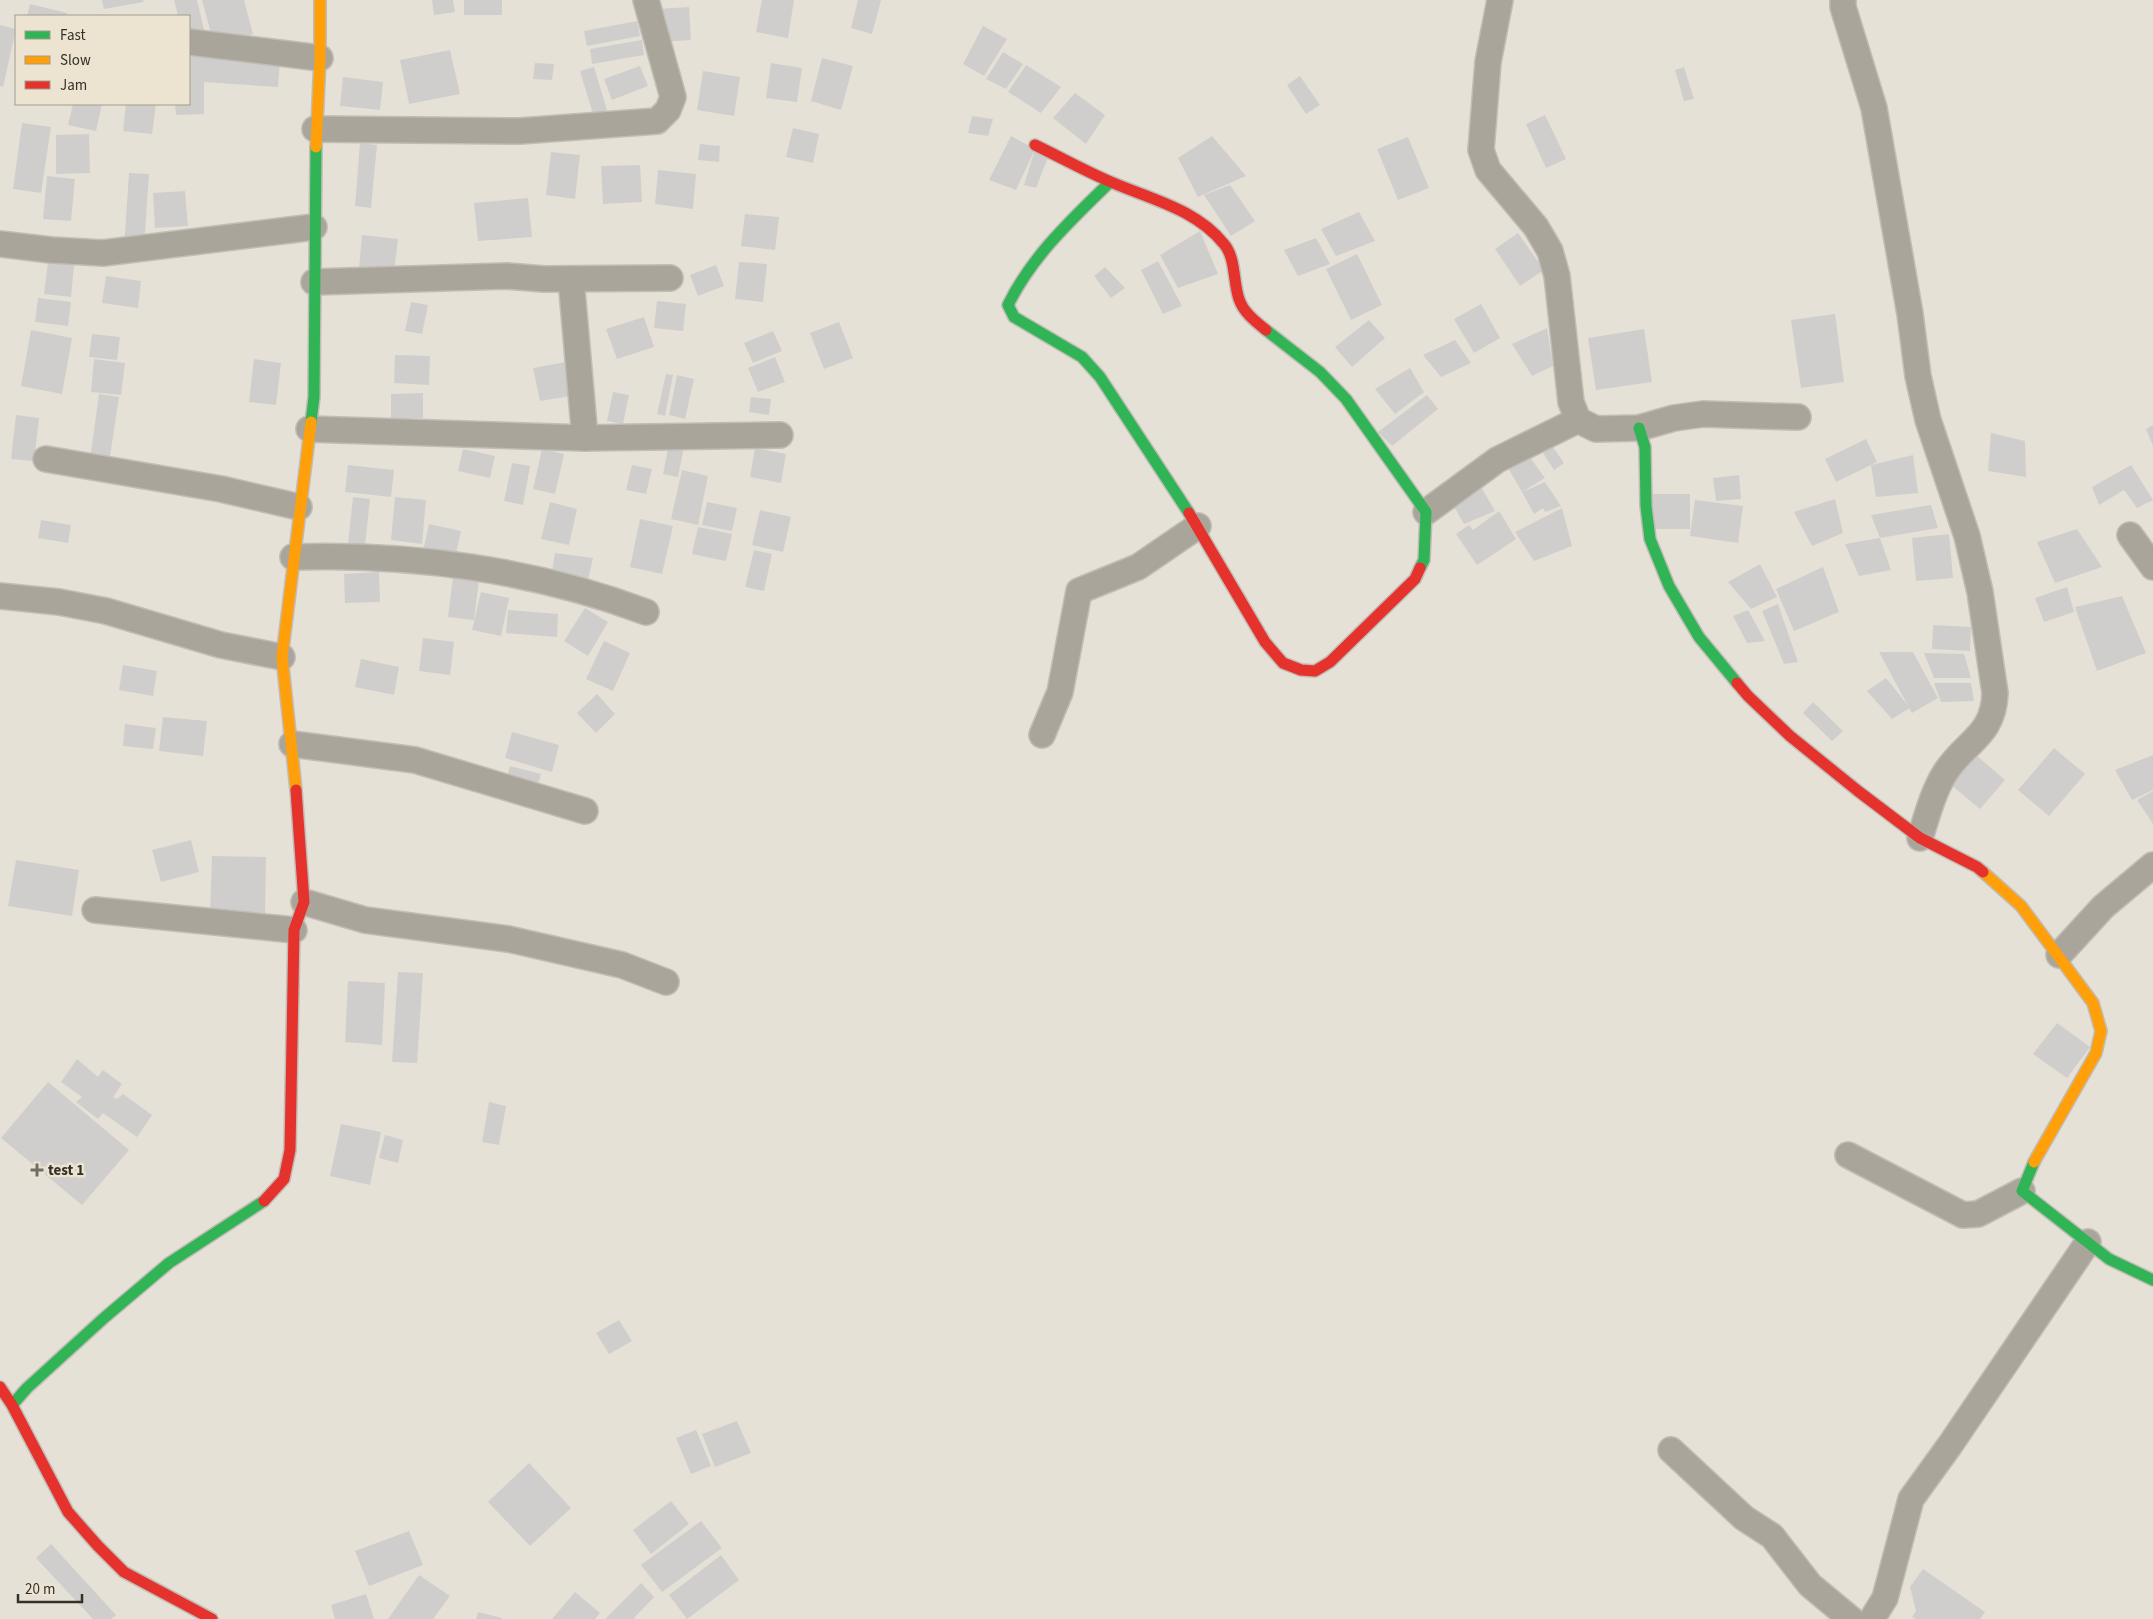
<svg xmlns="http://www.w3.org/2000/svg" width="2153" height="1619" font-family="'Source Sans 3',sans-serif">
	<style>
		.building { fill: #d0cecd }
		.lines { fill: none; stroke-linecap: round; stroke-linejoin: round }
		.street-casing { stroke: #c1bdb6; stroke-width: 28 }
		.fast-casing { stroke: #c1bdb6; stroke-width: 14 }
		.slow-casing { stroke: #c1bdb6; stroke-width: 14 }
		.jam-casing { stroke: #c1bdb6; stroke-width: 14 }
		.street { stroke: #aaa59b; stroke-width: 25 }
		.fast { stroke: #30b455; stroke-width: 11 }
		.slow { stroke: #ff9f0a; stroke-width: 11 }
		.jam { stroke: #e5322d; stroke-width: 11 }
		.poi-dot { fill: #726e65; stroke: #ece4d1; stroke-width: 2 }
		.labels { text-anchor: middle; stroke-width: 5; stroke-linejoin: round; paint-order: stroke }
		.poi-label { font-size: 15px; font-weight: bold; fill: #333028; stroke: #ece4d1; text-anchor: start }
	</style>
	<rect width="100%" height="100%" fill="#e6e1d7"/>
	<g class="building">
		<polygon points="102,0 143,0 144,2 104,9"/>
		<polygon points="174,0 197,0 207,42 189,47 189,16 178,16"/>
		<polygon points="202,0 244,0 253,34 214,44"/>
		<polygon points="432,0 453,0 455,12 434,15"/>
		<rect x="464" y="0" width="38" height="15"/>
		<polygon points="762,0 794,0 788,38 756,32"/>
		<polygon points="858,0 881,0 872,34 851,28"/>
		<polygon points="30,4 67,13 66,16 27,16"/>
		<polygon points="689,7 691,40 660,42 657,9"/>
		<polygon points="637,21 640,36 587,46 584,31"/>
		<polygon points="0,25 16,29 3,87 0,86"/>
		<polygon points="983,26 1007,39 984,76 963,64"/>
		<polygon points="642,40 644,55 592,64 590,49"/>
		<polygon points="450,50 460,94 409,104 400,60"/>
		<polygon points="1003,52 1023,64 1006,89 986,79"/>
		<polygon points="189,56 280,60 278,87 204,82 204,114 176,115 175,104 189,104"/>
		<polygon points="822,58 853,66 841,110 811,101"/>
		<polygon points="535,63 554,64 552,80 533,79"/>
		<polygon points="771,63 802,68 797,102 766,98"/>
		<polygon points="1026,65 1061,87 1041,113 1008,92"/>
		<polygon points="640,66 648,86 612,100 604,79"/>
		<polygon points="594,67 607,110 593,114 580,71"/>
		<polygon points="1684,67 1694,99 1684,101 1675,70"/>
		<polygon points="703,71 740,77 734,116 697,110"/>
		<polygon points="1300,76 1320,105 1306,114 1287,85"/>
		<polygon points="343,77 383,82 380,110 340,106"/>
		<polygon points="1075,93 1105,115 1086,144 1053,118"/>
		<polygon points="73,104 102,104 96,131 68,125"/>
		<polygon points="126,104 156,104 152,134 123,131"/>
		<polygon points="1545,115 1566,159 1546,168 1526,124"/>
		<polygon points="972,116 993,119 988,136 968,133"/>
		<polygon points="22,123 51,127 41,193 13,189"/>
		<polygon points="793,128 819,134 813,163 786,157"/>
		<polygon points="89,134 90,173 56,174 56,135"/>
		<polygon points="1011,136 1035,149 1016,190 989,180"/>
		<polygon points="1212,136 1246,176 1198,197 1178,158"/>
		<polygon points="1408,137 1429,188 1398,200 1377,149"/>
		<polygon points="360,143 377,145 371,208 355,206"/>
		<polygon points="700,144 720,146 719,162 698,160"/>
		<polygon points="1035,149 1048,157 1036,188 1024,185"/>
		<polygon points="551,152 580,155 575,199 546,195"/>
		<polygon points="640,165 642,202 603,204 601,166"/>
		<polygon points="658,170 696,174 693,209 655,204"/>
		<polygon points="129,173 149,174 144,248 124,247"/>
		<polygon points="47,176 75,179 71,221 43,219"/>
		<polygon points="1230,185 1255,221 1231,236 1204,195"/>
		<polygon points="185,191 188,226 155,228 153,193"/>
		<polygon points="528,198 532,237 478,241 474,203"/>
		<polygon points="1359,212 1375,241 1336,256 1321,229"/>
		<polygon points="745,214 779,217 775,250 741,246"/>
		<polygon points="1200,231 1218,274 1178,288 1160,255"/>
		<polygon points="1518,233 1544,270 1520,286 1495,249"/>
		<polygon points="362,235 398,239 394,272 359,268"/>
		<polygon points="1316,238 1330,264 1298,276 1284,250"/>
		<polygon points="1357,254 1382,305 1351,320 1326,269"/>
		<polygon points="1158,261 1182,306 1163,314 1141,270"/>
		<polygon points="48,262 74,265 71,297 44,294"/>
		<polygon points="739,262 767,264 763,302 735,299"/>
		<polygon points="716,265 724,286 698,296 690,275"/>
		<polygon points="1105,267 1125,288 1111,298 1094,276"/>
		<polygon points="106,276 141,281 138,308 102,303"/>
		<polygon points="38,298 71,302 68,326 35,322"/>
		<polygon points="657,301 686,304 683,331 654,328"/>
		<polygon points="411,302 428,305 422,334 405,331"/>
		<polygon points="1481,304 1500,338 1474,353 1454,319"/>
		<polygon points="1835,314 1844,382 1801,388 1791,320"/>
		<polygon points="644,317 654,347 617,359 606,329"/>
		<polygon points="1369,320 1385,338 1352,367 1335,347"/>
		<polygon points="839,322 853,358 824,369 810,333"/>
		<polygon points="1547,328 1553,366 1532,376 1512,344"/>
		<polygon points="1644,329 1652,382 1596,390 1588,338"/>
		<polygon points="31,330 72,338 62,394 21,386"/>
		<polygon points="773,331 782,351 753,363 744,343"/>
		<polygon points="92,334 120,337 117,360 89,357"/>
		<polygon points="1455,340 1471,363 1441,377 1423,355"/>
		<polygon points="395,355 430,356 429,385 394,383"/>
		<polygon points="775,357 785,382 758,392 748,368"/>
		<polygon points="94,359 125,363 121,395 91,392"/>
		<polygon points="254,359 281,363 276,405 249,402"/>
		<polygon points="571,361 577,395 540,401 533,368"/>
		<polygon points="1410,368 1424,392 1395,414 1375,389"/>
		<polygon points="666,374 673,375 665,416 657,414"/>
		<polygon points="677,375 694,379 685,419 669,415"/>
		<polygon points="613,392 629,395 623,424 607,421"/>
		<polygon points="423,393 423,418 391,419 391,394"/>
		<polygon points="99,394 119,397 109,463 90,460"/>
		<polygon points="1427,395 1438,409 1392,446 1378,432"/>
		<polygon points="751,397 771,399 769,415 749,412"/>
		<polygon points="16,415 39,418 34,461 11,459"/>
		<polygon points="2153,425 2153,446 2146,429"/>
		<polygon points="1991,433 2025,441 2026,477 1988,471"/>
		<polygon points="1866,439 1877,462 1836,482 1825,459"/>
		<polygon points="669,444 684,447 678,477 663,474"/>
		<polygon points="1553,447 1564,463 1554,470 1543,453"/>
		<polygon points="755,448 786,454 781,483 750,477"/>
		<polygon points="463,449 495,456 490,478 458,471"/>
		<polygon points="542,449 564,454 555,494 533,489"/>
		<polygon points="1526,452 1545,478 1522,492 1505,463"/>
		<polygon points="1913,455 1918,493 1876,497 1871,465"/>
		<polygon points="512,463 530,466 523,505 504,501"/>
		<polygon points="348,465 394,470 391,497 345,492"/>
		<polygon points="632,465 652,469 646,494 626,490"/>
		<polygon points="2131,465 2153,500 2137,508 2124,490 2099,505 2092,487"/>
		<polygon points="682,470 708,476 698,525 671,519"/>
		<polygon points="1739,475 1741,499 1716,501 1713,478"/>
		<polygon points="1477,480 1495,511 1464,524 1449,498"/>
		<polygon points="1545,482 1561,506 1545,512 1543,508 1534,514 1522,492"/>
		<rect x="1650" y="494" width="40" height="35"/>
		<polygon points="353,497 370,499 365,546 348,544"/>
		<polygon points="395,497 426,500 422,544 391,540"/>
		<polygon points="1835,499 1843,533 1812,546 1794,512"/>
		<polygon points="1695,500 1743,506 1738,543 1690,536"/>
		<polygon points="550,502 577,509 569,545 541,539"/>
		<polygon points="707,502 737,508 732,531 702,525"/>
		<polygon points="1931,505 1938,528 1880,538 1891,570 1859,576 1845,544 1880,538 1871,515"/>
		<polygon points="1562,508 1572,546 1534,561 1515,532"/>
		<polygon points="760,510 791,517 783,552 752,545"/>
		<polygon points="1499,511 1516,539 1477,565 1456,534 1469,525 1473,530"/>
		<polygon points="640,519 673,526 662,574 630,567"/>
		<polygon points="41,520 71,525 68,543 38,538"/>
		<polygon points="429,524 461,531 454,563 422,556"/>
		<polygon points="698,527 732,534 726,561 692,554"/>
		<polygon points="2077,529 2102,567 2055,583 2037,542"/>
		<polygon points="1949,534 1953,578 1916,581 1912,538"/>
		<polygon points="754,550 772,554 764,591 745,587"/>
		<polygon points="555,553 593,558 587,584 551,578"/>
		<polygon points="1760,564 1777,597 1751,609 1728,582"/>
		<polygon points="1823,567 1839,612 1794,631 1776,589"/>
		<polygon points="379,572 380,602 345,603 344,574"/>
		<polygon points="453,577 479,580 474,620 448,617"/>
		<polygon points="2067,587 2074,612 2044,622 2035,598"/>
		<polygon points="481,592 509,598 501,636 472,630"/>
		<polygon points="2122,596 2146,653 2097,671 2075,607"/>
		<polygon points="1778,604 1798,662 1784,664 1762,611"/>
		<polygon points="585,608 608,622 588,656 564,641"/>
		<polygon points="508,610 558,614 557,637 506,633"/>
		<polygon points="1748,610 1765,641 1747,643 1733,616"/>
		<polygon points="1933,625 1971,627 1970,651 1932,649"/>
		<polygon points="423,638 454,642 450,675 419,671"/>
		<polygon points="604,641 630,653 613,691 586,679"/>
		<polygon points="1879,652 1913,652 1938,698 1912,713"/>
		<polygon points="1924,653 1964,654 1971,678 1934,678"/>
		<polygon points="361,659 399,667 394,695 355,687"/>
		<polygon points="123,665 157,671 153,696 119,690"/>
		<polygon points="1886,678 1910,708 1892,719 1867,691"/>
		<polygon points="1934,683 1971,683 1974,701 1941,702"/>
		<polygon points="597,694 615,714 596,733 577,713"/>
		<polygon points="1813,702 1843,731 1832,741 1803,713"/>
		<polygon points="163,717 207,721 203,756 159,751"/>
		<polygon points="125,724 156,728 153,749 123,746"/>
		<polygon points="512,732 559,745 552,772 505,758"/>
		<polygon points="2054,748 2085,774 2049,816 2018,790"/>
		<polygon points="1969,749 2005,780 1980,809 1944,779"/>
		<polygon points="2153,755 2153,790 2132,800 2115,770"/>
		<polygon points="510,766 541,774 535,796 504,788"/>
		<polygon points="2153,791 2153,824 2137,800"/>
		<polygon points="191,840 199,872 161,882 152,850"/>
		<polygon points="212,856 266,857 265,915 210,914"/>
		<polygon points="16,860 79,870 72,916 8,906"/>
		<polygon points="398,972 423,973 417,1063 392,1062"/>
		<polygon points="348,981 385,983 382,1045 345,1042"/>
		<polygon points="2057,1023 2090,1047 2067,1078 2033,1054"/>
		<polygon points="77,1059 98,1077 103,1070 122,1084 113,1097 117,1099 123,1094 152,1115 137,1137 103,1113 98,1119 76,1102 82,1097 61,1082"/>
		<polygon points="48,1082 129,1150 82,1205 1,1138"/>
		<polygon points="489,1102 506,1106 499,1145 482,1142"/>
		<polygon points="341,1124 381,1132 370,1185 330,1176"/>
		<polygon points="385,1135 403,1140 398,1163 379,1158"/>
		<polygon points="619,1320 632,1341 609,1354 596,1333"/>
		<polygon points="737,1421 751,1453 715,1467 702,1434"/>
		<polygon points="696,1430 711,1466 691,1474 676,1438"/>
		<polygon points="529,1463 571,1508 530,1546 488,1502"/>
		<polygon points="671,1501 689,1524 651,1554 633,1530"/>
		<polygon points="701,1521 722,1548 662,1592 641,1565"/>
		<polygon points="409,1531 423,1565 369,1586 355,1551"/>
		<polygon points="51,1544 116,1615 111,1619 93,1619 36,1558"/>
		<polygon points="721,1555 739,1580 687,1619 669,1595"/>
		<polygon points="1923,1569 1985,1612 1980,1619 1915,1619 1912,1617 1916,1611 1910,1587"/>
		<polygon points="419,1575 450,1596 433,1619 388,1619"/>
		<polygon points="641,1583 654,1597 634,1618 635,1619 605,1619"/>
		<polygon points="575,1592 600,1613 595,1619 552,1619"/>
		<polygon points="366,1594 374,1619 335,1619 331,1605"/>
		<polygon points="478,1612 502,1618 502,1619 476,1619"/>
	</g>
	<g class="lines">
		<g class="street-casing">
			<g id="street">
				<polyline points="1500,0 1488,62 1481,150 1488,170 1536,227 1550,251 1557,276 1571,402 1578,420 1596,429 1639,428 1674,418 1703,414 1798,417"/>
				<path d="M1843,0V7L1874,108L1910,314L1918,376L1928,420L1967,536L1980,592L1995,693C1994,736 1964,742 1945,773C1933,792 1927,816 1920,838"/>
				<polyline points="189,42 320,58"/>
				<polyline points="315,129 520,131 657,121 668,110 673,97 646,0"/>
				<polyline points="0,244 51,250 103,253 314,227"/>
				<polyline points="571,279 585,438"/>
				<polyline points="314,282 507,276 544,279 670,278"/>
				<polyline points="309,429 585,438 780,435"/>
				<polyline points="46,459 221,489 299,507"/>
				<polyline points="1426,512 1497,460 1578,420"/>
				<polyline points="2130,535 2153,567"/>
				<path d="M293,557C411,553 535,570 646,612"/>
				<polyline points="0,596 59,602 106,611 221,645 282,657"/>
				<polyline points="1042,735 1060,692 1079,591 1138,567 1198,526"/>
				<polyline points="292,744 415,760 585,811"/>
				<polyline points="304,902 365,920 508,939 622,965 666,982"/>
				<polyline points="95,910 294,930"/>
				<polyline points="2059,955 2103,907 2153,865"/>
				<polyline points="1848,1155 1963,1215 1978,1214 2022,1191"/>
				<polyline points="1671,1450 1744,1518 1772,1536 1810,1585 1851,1619"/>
				<polyline points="1872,1619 1885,1598 1911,1499 1950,1445 2088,1242"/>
			</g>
		</g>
		<g class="fast-casing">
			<g id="fast">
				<path d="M1110,182C1071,220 1032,256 1008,305L1014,317L1082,357L1100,377L1189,513"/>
				<polyline points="1266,330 1320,372 1346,399 1426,512 1424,560 1420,568"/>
				<polyline points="311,422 314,397 316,147"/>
				<polyline points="1639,428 1645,447 1646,506 1650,539 1669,586 1699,637 1737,683"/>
				<polyline points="2034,1162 2022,1191 2109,1259 2153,1280"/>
				<polyline points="12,1405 27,1388 104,1318 169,1263 264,1201"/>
			</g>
		</g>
		<g class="slow-casing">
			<g id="slow">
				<polyline points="316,147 320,58 320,0"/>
				<polyline points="296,790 282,657 311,422"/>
				<polyline points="1983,872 2021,906 2093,1003 2101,1031 2096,1053 2034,1162"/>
			</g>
		</g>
		<g class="jam-casing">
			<g id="jam">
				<path d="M1035,145C1060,157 1085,171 1111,182C1150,199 1196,209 1224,244C1236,258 1233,282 1239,299C1243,312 1256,322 1266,330"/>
				<polyline points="1189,513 1265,642 1283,663 1301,670 1315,671 1330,662 1415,579 1420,568"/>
				<polyline points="1737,683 1748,696 1790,736 1858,791 1920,838 1977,867 1983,872"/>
				<polyline points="264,1201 284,1179 290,1150 294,930 304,902 296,790"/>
				<polyline points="0,1387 12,1405 68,1512 98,1546 124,1572 212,1619"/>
			</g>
		</g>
		<use href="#street" class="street"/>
		<use href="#fast" class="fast"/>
		<use href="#slow" class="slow"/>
		<use href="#jam" class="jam"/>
	</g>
	<path class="poi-dot" d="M34.5 1162.5h5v5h5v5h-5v5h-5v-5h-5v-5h5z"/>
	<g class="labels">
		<g class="poi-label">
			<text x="48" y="1175">test 1</text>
		</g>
	</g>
	<rect x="15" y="15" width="175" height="90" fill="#ece4d1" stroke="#a29c8d"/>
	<rect x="25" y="31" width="25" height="8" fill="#30b455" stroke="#a29c8d"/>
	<text x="60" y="40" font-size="15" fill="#333028">Fast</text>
	<rect x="25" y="56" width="25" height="8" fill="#ff9f0a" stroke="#a29c8d"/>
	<text x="60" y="65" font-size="15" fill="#333028">Slow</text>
	<rect x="25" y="81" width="25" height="8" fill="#e5322d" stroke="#a29c8d"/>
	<text x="60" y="90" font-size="15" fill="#333028">Jam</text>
	<path d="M18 1594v8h64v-8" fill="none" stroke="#333028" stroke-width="2.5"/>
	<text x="25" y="1594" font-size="15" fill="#333028" stroke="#ece4d1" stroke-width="4" paint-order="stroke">20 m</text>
</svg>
